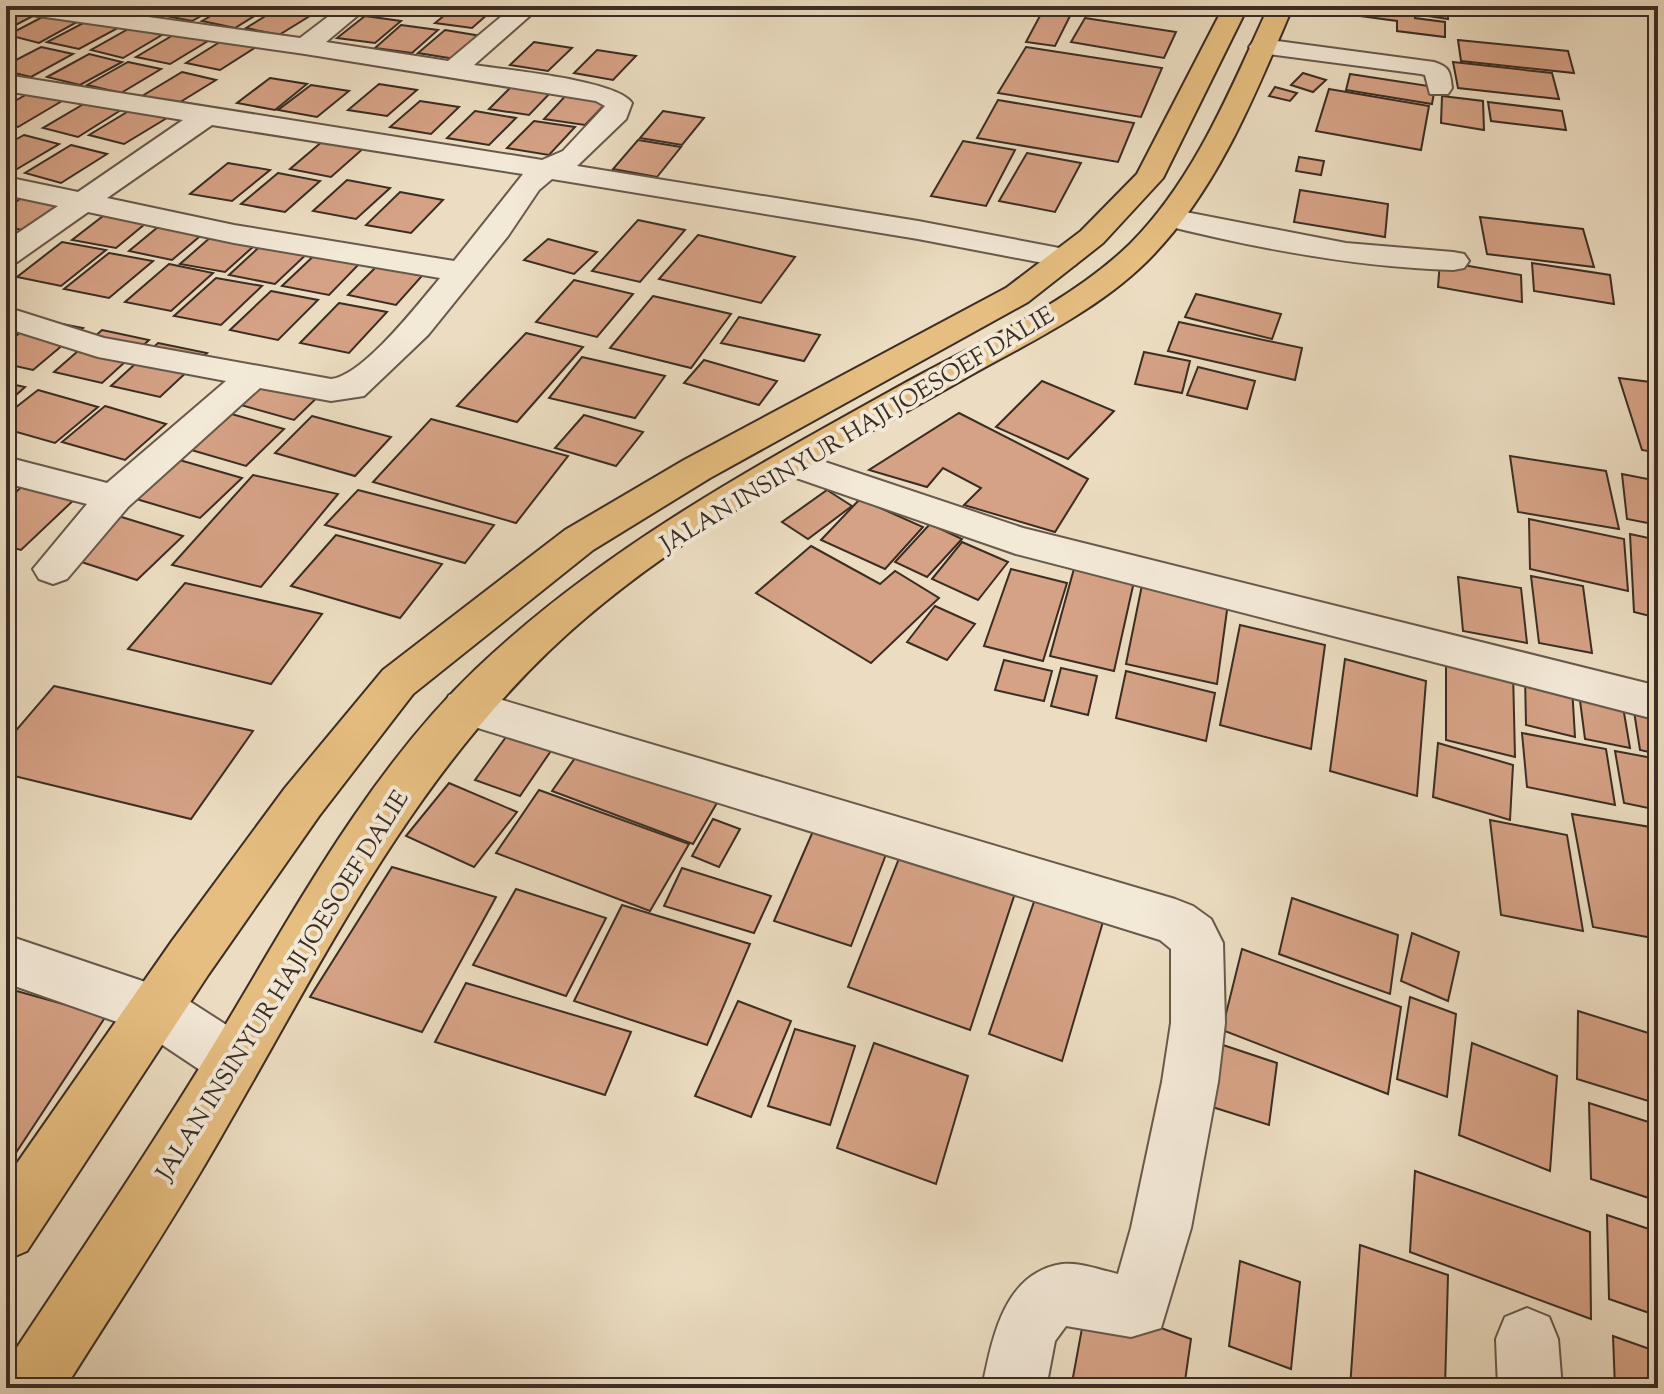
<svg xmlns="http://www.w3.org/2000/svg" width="1664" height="1394" font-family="'Sorts Mill Goudy',serif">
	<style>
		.building { fill: #d6a286; stroke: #3b2d23; stroke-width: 2 }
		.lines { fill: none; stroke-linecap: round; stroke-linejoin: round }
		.minor-casing { stroke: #67594b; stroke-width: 4 }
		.major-casing { stroke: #3b2d23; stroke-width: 4 }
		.minor { fill: #f3e9d7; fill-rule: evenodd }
		.major { fill: #e6be81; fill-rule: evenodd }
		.labels { text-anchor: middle; stroke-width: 8; stroke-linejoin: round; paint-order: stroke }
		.street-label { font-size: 24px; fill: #3b2d23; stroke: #f3e9d7 }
	</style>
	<rect width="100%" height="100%" fill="#ecddc2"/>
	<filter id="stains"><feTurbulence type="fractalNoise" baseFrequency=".0025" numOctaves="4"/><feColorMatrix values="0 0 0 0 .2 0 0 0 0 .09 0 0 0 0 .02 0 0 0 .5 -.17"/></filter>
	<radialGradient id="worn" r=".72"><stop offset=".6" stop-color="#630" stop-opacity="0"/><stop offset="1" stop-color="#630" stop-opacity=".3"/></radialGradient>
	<g class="building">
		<polygon points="117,6 159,6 143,15 113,8"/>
		<polygon points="176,6 219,6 192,21 161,15"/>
		<polygon points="228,6 265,6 269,7 235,28 202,21"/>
		<polygon points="456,6 488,6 496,7 472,28 435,23"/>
		<polygon points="1355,6 1406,10 1407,6 1448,6 1448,19 1415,14 1415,18 1445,22 1445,37 1397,31 1397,21 1352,15"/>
		<polygon points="280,7 313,14 279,35 246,28"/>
		<polygon points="6,9 35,15 6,30"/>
		<polygon points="1042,12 1070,16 1055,46 1026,42"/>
		<polygon points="48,14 79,21 39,43 8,35"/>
		<polygon points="365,16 401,21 375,43 337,38"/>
		<polygon points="1085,18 1176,32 1164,58 1071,42"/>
		<polygon points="87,21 118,28 79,49 47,42"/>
		<polygon points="401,25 438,30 412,53 375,48"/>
		<polygon points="130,28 162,35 123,58 91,50"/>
		<polygon points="445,30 481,36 455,59 418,53"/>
		<polygon points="175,34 208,41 170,64 136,57"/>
		<polygon points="223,40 256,47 220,70 186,63"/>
		<polygon points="1458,40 1568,51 1574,73 1461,61"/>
		<polygon points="534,42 572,48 548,71 510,65"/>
		<polygon points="41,47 73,54 31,77 6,71 6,65"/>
		<polygon points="1026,47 1162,68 1141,117 998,93"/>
		<polygon points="597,50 636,56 613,80 574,73"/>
		<polygon points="89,54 122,62 80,85 47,77"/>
		<polygon points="128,62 161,69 121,93 87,85"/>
		<polygon points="1453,62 1552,73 1559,99 1458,88"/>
		<polygon points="182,72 216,80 177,104 142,96"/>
		<polygon points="1303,73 1326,80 1313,92 1291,85"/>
		<polygon points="1350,74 1435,87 1432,104 1346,90"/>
		<polygon points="270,78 307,84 275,110 237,103"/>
		<polygon points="515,83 554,89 529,115 489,109"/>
		<polygon points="379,84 417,90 387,116 348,110"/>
		<polygon points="311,85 349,91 317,117 278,110"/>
		<polygon points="1275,87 1297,93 1290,101 1269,96"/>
		<polygon points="1329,89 1429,106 1421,150 1316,131"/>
		<polygon points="569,92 610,99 585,125 544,119"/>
		<polygon points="29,93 62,101 18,127 6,124 6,106"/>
		<polygon points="1442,96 1483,101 1484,130 1441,123"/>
		<polygon points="998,100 1134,123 1118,162 977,138"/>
		<polygon points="420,101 459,107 431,134 390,127"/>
		<polygon points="87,102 121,110 78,137 43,128"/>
		<polygon points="1488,102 1562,111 1566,130 1491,121"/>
		<polygon points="132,109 167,118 124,144 89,135"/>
		<polygon points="475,111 516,118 489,145 447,138"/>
		<polygon points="663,111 704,118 682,145 640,138"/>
		<polygon points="534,121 575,127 549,155 507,148"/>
		<polygon points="24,135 59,144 12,172 6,170 6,145"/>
		<polygon points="324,140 365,147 331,177 290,169"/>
		<polygon points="638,140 681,147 657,177 613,169"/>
		<polygon points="963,141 1015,150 986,206 931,196"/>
		<polygon points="71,145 107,154 61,183 25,173"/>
		<polygon points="1027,153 1081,163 1055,212 999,201"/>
		<polygon points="1299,157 1324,161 1321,175 1296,171"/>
		<polygon points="228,163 270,170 232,201 190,194"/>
		<polygon points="278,173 320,181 285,212 241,204"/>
		<polygon points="347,180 390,188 356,219 313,211"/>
		<polygon points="1300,190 1388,204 1385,237 1294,222"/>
		<polygon points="31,191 72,198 28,231 6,227 6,209"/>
		<polygon points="400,192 443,200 411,233 366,225"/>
		<polygon points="116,206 157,214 116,248 72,240"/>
		<polygon points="170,217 213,225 172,260 129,251"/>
		<polygon points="1480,217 1583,229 1594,267 1487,254"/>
		<polygon points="638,220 685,230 640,282 592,271"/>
		<polygon points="220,229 264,237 225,272 180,264"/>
		<polygon points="698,235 795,257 761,303 659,279"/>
		<polygon points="268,239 313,248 275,284 229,275"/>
		<polygon points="548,239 597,252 574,274 524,260"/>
		<polygon points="62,242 106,250 61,286 17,277"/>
		<polygon points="320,250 365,258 329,295 282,286"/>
		<polygon points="109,253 153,261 109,298 64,289"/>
		<polygon points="384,259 430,267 396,305 348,295"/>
		<polygon points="1440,261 1521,275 1522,302 1438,287"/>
		<polygon points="1532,263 1610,275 1614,304 1534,291"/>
		<polygon points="169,264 213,273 171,311 125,302"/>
		<polygon points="216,278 262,286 221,325 174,316"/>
		<polygon points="574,280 633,294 597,337 536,322"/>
		<polygon points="271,291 318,300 278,340 230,330"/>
		<polygon points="1196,294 1281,314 1272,339 1185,317"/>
		<polygon points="653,296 731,314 691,368 610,348"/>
		<polygon points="339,303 387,312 349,353 300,343"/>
		<polygon points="739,317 820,335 804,361 721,343"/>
		<polygon points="37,319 83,328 33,370 6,364 6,344"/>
		<polygon points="1179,322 1302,348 1295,380 1168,351"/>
		<polygon points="102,330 149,340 102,383 54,372"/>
		<polygon points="526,333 583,347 517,422 457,406"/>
		<polygon points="158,343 207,353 160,397 111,386"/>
		<polygon points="1144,352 1190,361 1182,393 1135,384"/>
		<polygon points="582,357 665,376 635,418 549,398"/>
		<polygon points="704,360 777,381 759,405 684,383"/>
		<polygon points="1198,367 1255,381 1247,409 1187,395"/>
		<polygon points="267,368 330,385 294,420 230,402"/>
		<polygon points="1619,378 1658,383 1658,453 1642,450"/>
		<polygon points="1042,381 1114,411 1068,459 996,427"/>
		<polygon points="6,383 25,387 6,404"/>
		<polygon points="38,390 98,407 55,443 6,429 6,415"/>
		<polygon points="105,406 166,424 125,460 62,442"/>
		<polygon points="221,411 284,429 246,466 181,447"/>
		<polygon points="959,413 1088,479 1055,532 964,505 981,488 943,468 927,487 869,470"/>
		<polygon points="584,415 643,432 616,466 555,448"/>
		<polygon points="312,416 391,437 355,476 275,453"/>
		<polygon points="431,419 568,456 516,523 373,482"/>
		<polygon points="1510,456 1606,471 1619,529 1518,512"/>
		<polygon points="176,459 242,478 200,518 133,498"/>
		<polygon points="1622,474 1658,481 1658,525 1627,519"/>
		<polygon points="253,475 338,494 261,587 172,565"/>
		<polygon points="27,482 79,495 21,550 6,546 6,501"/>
		<polygon points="358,490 494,525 465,563 325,525"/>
		<polygon points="827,490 852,506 808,539 782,522"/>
		<polygon points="860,499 923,527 885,569 821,540"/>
		<polygon points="115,515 183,536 137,580 69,558"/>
		<polygon points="1529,519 1624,539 1628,591 1530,569"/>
		<polygon points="930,524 962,539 927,577 895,562"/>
		<polygon points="1630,534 1658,540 1658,618 1634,612"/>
		<polygon points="336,535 442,564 400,618 291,586"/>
		<polygon points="962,542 1008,562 978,600 932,579"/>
		<polygon points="811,546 880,584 895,571 939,598 871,663 756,593"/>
		<polygon points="1075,565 1135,577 1114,671 1050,656"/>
		<polygon points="1011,569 1067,583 1043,661 984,646"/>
		<polygon points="1531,576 1583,586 1592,653 1539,643"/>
		<polygon points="1458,577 1521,588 1527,643 1463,631"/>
		<polygon points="185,583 322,614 271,684 128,649"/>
		<polygon points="1142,585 1228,603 1217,684 1126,664"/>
		<polygon points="935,606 975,624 947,660 907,642"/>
		<polygon points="1240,625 1325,645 1311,749 1220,725"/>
		<polygon points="1446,656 1513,671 1515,757 1446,740"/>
		<polygon points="1345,659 1426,681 1417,796 1330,771"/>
		<polygon points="1004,660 1052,671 1044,701 995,690"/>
		<polygon points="1061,668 1097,676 1088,715 1051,706"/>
		<polygon points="1126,671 1215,693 1206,741 1116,718"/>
		<polygon points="1525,676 1572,687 1575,737 1526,725"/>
		<polygon points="54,686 253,731 191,819 6,774 6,742"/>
		<polygon points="1579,693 1622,701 1630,748 1585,739"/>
		<polygon points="1633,705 1658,710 1658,754 1640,750"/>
		<polygon points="511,730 555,745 520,796 475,780"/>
		<polygon points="1522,733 1606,749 1615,805 1527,787"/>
		<polygon points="1438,743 1513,765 1510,820 1433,797"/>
		<polygon points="584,745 721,796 693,844 552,791"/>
		<polygon points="1615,751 1658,759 1658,810 1624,803"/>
		<polygon points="449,783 517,812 474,867 406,836"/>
		<polygon points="539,790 689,844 650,911 496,853"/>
		<polygon points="1572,814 1650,827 1658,861 1658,939 1593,927"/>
		<polygon points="713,819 740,829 719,867 692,856"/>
		<polygon points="1490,820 1567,835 1583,931 1501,915"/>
		<polygon points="817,822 890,844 851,946 774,921"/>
		<polygon points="904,846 1018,884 970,1030 848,987"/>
		<polygon points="392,867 496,897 422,1032 310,997"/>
		<polygon points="682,868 771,896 754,933 664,906"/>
		<polygon points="516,889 606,918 566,996 473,965"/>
		<polygon points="1037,893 1105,915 1062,1061 989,1034"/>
		<polygon points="1292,898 1398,935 1390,994 1279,954"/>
		<polygon points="622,905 750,944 707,1045 574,1001"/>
		<polygon points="1412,933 1459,952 1448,1001 1401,981"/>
		<polygon points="1242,949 1401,1007 1388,1094 1222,1030"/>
		<polygon points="466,983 631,1032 605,1095 435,1042"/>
		<polygon points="6,988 106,1016 6,1168"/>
		<polygon points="1410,997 1456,1014 1447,1097 1397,1079"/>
		<polygon points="738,1001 791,1021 751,1117 695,1096"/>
		<polygon points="1578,1011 1658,1036 1658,1104 1577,1079"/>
		<polygon points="795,1029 855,1046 830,1125 768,1106"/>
		<polygon points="874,1043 968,1076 936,1184 837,1148"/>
		<polygon points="1217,1043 1277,1063 1269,1125 1206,1105"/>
		<polygon points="1472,1043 1557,1076 1550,1171 1459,1135"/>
		<polygon points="1589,1103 1658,1125 1658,1201 1591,1179"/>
		<polygon points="1415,1171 1590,1232 1591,1319 1410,1252"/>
		<polygon points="1607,1215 1658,1232 1658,1316 1609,1299"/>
		<polygon points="1360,1245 1448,1275 1445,1388 1350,1388"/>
		<polygon points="1240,1261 1300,1282 1291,1369 1229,1346"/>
		<polygon points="1087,1301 1191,1339 1184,1388 1071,1388"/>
		<polygon points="1613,1336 1658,1352 1658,1388 1615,1388"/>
	</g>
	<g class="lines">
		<g class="minor-casing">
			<g id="minor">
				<path d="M6,6H69L300,38L342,6H369L326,42L448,61L514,6H541L474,65C505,70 617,80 632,103L626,119L577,166L918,221L1075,251L1080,258L1075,265L1064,267L918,239L552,179L539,190L508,236L428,335L364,396L331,401L260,388L128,507L67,579L53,584L39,579L33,569L87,504L6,483V457L107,483L226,381L98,357L6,328V307L104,338L331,379C363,376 419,303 440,278L234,243L88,212L17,262L6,264V241L58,206L6,195V177L78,192L183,120L6,91V75L542,160L563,151L605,106L596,101L305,54L17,13L9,11ZM212,125L523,174L454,261L234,225L107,198Z"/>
				<path d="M1262,39L1434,62C1450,67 1450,72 1452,88L1448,94H1430L1425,75L1421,74L1253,52L1249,47L1253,42Z"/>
				<path d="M1170,209L1346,243L1453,252L1464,254L1469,261L1464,268L1453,270C1354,267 1255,248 1159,224L1155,218L1159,212Z"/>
				<polygon points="792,451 1023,528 1658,686 1658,720 1016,554 779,472 773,463 779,454"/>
				<path d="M465,689L1175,899L1193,906L1211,919L1223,943L1225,1023L1218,1082L1191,1228L1161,1328L1131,1337L1066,1326L1055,1341L1046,1388H982C992,1340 1003,1273 1062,1264C1080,1262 1100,1270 1118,1274L1131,1228L1162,1082L1171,1023V949L1160,940L449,719L443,707L449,695Z"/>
				<polygon points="6,935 175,992 253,1042 261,1061 253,1080 234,1088 215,1080 140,1030 6,983"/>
				<polygon points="1527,1308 1549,1317 1558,1339 1562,1388 1498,1388 1496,1339 1505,1317"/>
			</g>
		</g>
		<g class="major-casing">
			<g id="major">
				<polygon points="1224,6 1248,6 1163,178 1103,243 1028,302 710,478 593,550 413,694 319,816 208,975 27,1251 6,1260 6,1179 172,941 285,788 383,670 565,530 684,460 1006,288 1081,231 1137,174"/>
				<path d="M1269,6H1293C1256,92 1220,185 1154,254C1102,309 1029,342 964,379C822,460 669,536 550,650C406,788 320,966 221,1137C172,1223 117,1305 65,1388H6V1364C76,1258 148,1153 214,1044C292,915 366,774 476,669C602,549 752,468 903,384C979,342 1067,305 1130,244C1195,179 1231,88 1269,6Z"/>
			</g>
		</g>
		<use href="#minor" class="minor"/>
		<use href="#major" class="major"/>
	</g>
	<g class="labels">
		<g class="street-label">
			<text transform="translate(857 429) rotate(-31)" y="8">JALAN INSINYUR HAJI JOESOEF DALIE</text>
			<text transform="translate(282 985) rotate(-58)" y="8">JALAN INSINYUR HAJI JOESOEF DALIE</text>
		</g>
	</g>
	<rect width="1664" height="1394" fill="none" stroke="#ecddc2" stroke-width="32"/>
	<rect x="8" y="8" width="1648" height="1378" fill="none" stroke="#3b2d23" stroke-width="4"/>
	<rect x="16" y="16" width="1632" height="1362" fill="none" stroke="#3b2d23" stroke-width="2"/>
	<rect width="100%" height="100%" filter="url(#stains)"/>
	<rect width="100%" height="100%" fill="url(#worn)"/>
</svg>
